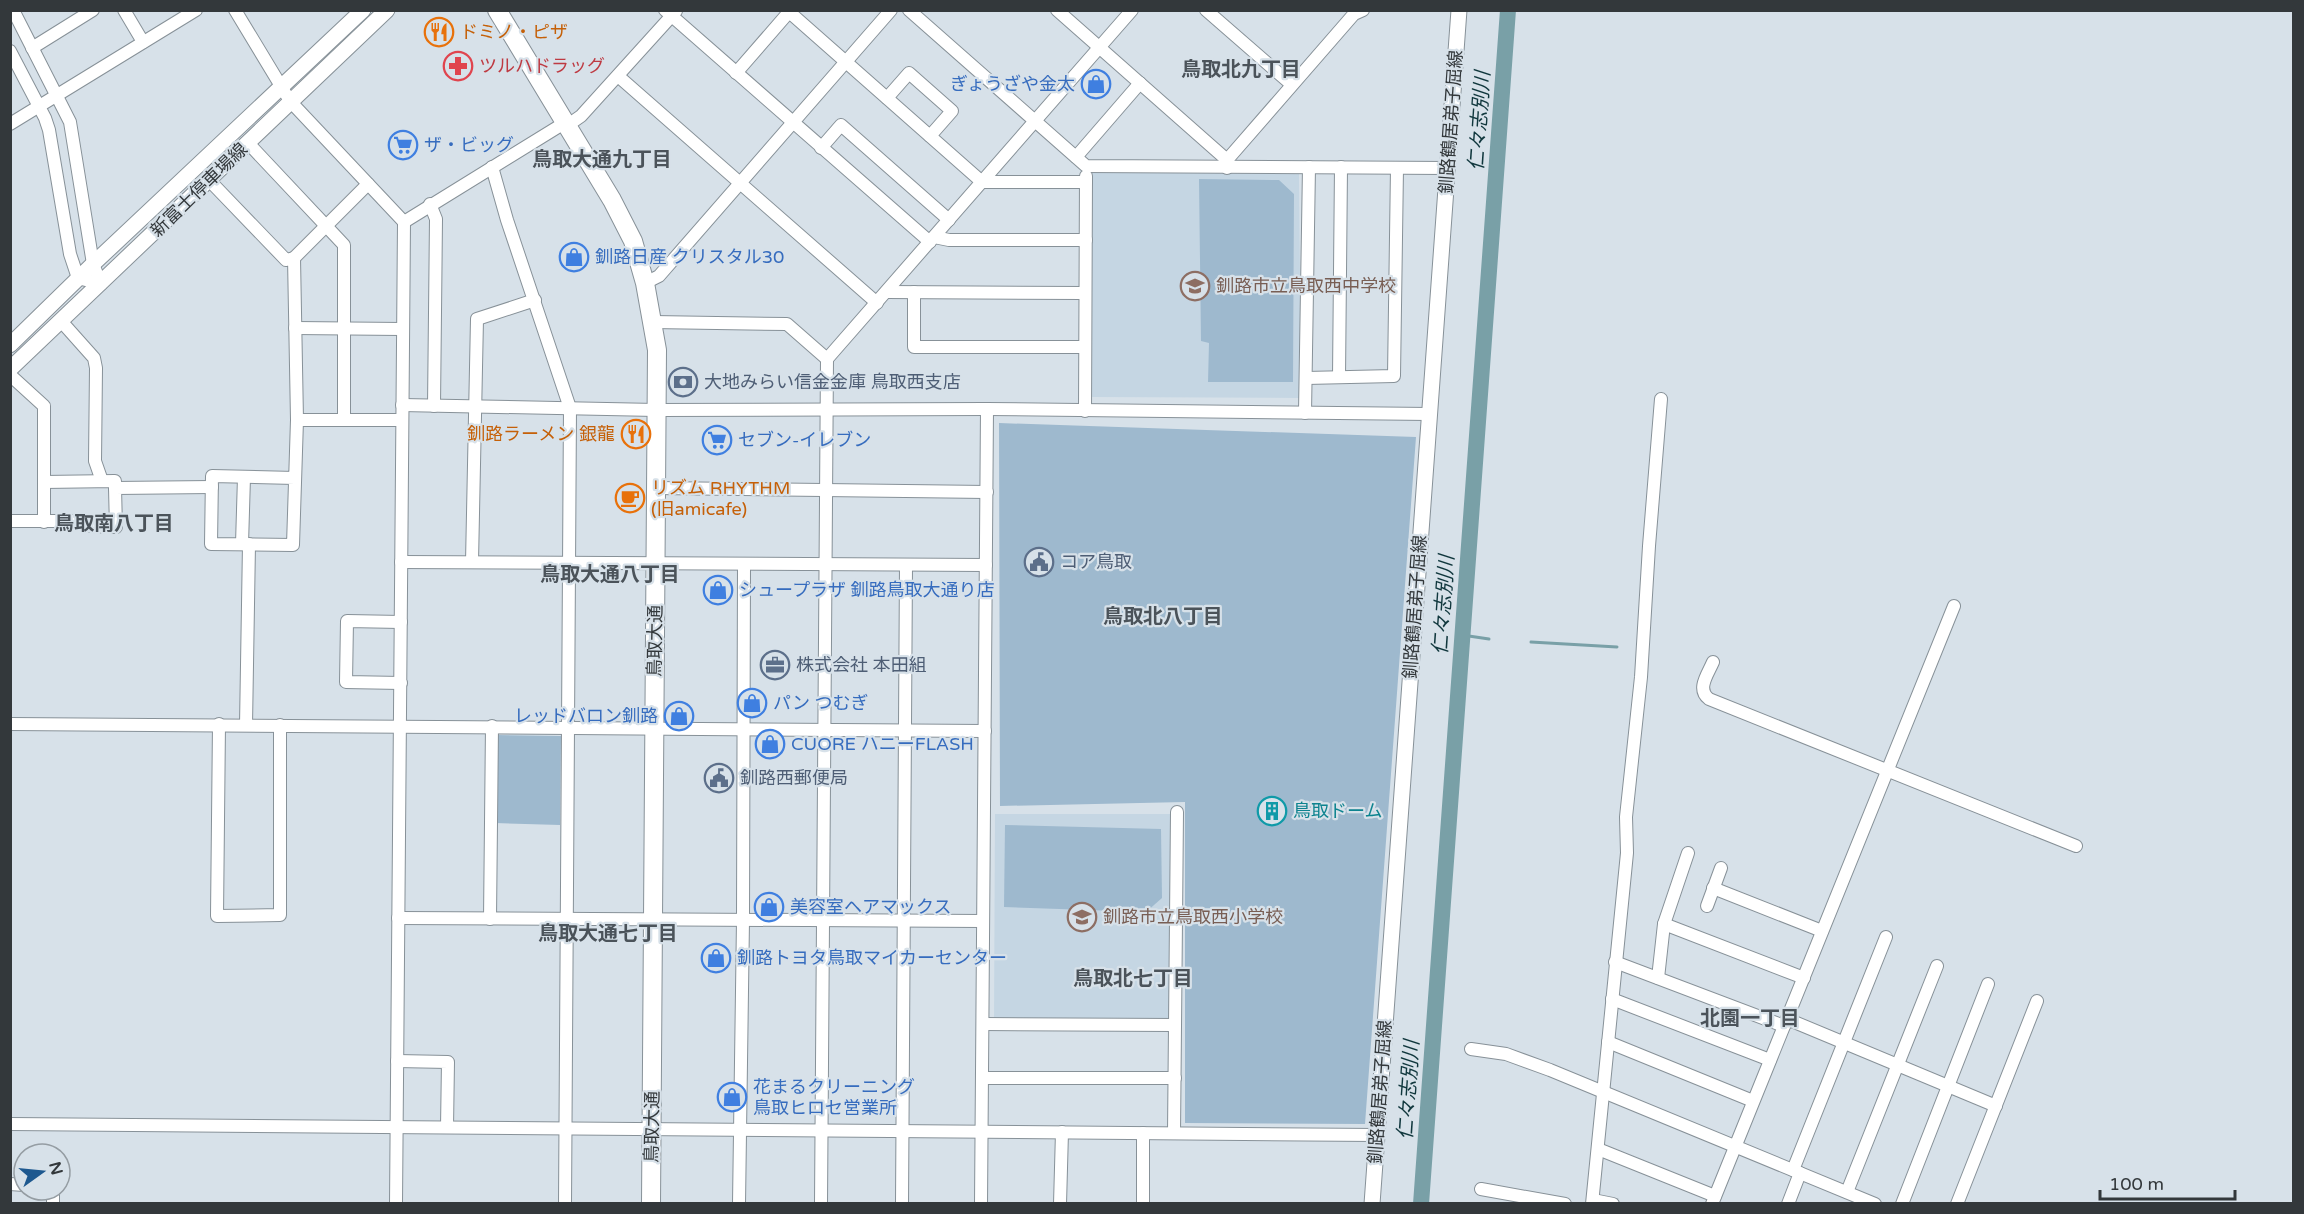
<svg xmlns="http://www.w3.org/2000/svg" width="2304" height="1214" font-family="'Varela Round','Noto Sans JP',sans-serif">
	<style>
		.built { fill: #c5d6e3 }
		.park { fill: #9eb9ce }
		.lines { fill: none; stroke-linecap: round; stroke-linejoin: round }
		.stream { stroke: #79a0a7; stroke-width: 3 }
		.river { stroke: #79a0a7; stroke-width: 16 }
		.minor-casing { stroke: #879198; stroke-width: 14 }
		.major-casing { stroke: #879198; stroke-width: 17 }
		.highway-casing { stroke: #879198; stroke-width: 20 }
		.minor { stroke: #fff; stroke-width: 12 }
		.major { stroke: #fff; stroke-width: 15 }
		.highway { stroke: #fff; stroke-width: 18 }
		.labels { text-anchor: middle; stroke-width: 4.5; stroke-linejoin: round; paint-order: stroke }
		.food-label { font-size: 18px; fill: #c56008; stroke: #d7e1e9; text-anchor: start }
		.health-label { font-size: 18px; fill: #be3a42; stroke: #d7e1e9; text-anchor: start }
		.shop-label { font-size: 18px; fill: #366cbe; stroke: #d7e1e9; text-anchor: start }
		.street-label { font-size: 18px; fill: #33383b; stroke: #d7e1e9 }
		.education-label { font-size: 18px; fill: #785e54; stroke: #d7e1e9; text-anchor: start }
		.service-label { font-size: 18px; fill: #4e5e75; stroke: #d7e1e9; text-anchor: start }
		.culture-label { font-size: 18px; fill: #0d838f; stroke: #d7e1e9; text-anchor: start }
		.neighbourhood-label { font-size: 20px; font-weight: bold; fill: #4b535a; stroke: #d7e1e9 }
		.water-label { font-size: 20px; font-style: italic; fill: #10373d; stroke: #d7e1e9 }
	</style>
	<rect width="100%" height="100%" fill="#d7e1e9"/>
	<g class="built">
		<polygon points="1091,172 1299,174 1301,398 1090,397"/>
		<polygon points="995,814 1171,814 1170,1020 994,1023"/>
	</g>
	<g class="park">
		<polygon points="1199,179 1279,180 1294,194 1293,382 1208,382 1209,343 1201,341"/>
		<polygon points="999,423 1416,437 1365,1124 1185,1123 1185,802 1000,806"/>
		<polygon points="496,735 561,736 560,825 495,823"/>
		<polygon points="1005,825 1161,829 1162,898 1146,912 1004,907"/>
	</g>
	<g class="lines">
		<g class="stream">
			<polyline points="1462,635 1489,639"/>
			<polyline points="1531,642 1617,647"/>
		</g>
		<polyline class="river" points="1421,1204 1508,10"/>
		<g class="minor-casing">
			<g id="minor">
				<polyline points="13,10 70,122 93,264 101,284"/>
				<polyline points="124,10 143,42"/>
				<polyline points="235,10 290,101 404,222 396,1204"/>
				<polyline points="665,10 930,242"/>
				<polyline points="787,10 982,182 1086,182"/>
				<polyline points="909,10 1086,166 1448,168"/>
				<polyline points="1057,10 1227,160"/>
				<polyline points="1206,10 1291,84"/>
				<polyline points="32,48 93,10"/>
				<polyline points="10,51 45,118 49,130 70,254 78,278 101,284"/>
				<polyline points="736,73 789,12"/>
				<polyline points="618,76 877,303"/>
				<polyline points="887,98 909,73 952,111 930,136"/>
				<polyline points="10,124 196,10"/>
				<polyline points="568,125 581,116 676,11"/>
				<polyline points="248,143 344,245 344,420"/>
				<polyline points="821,148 841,125 949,220"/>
				<polyline points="1076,157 1140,83"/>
				<polyline points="492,167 507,220 570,408 565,1204"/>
				<polyline points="1227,168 1227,160 1354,14 1363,10"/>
				<polyline points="209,180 286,260 294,258 297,420 293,545 211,544 212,476 295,478"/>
				<polyline points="430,204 436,219 434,406"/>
				<polyline points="404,222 566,122"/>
				<polyline points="934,237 949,240 1086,240"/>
				<polyline points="294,258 368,184"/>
				<polyline points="645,283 659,276 891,10"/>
				<polyline points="887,292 1085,293"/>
				<polyline points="914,292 914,347 1085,347"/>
				<polyline points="61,321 94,358 96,368 95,461 102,481"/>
				<polyline points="653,322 787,324 827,359"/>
				<polyline points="295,328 402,329"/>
				<polyline points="10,375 44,406 44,522"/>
				<polyline points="1339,377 1341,167"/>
				<polyline points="1306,378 1394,376 1397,168"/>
				<polyline points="402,405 656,410 987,409 1429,414"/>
				<polyline points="1085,411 1086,176"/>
				<polyline points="1305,413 1309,167"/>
				<polyline points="297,420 402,420"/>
				<polyline points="44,482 115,481 115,488"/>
				<polyline points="655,488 987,492"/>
				<polyline points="10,521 90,521 91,526 116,527 115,488 212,487"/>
				<polyline points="242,544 244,477"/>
				<polyline points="401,562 986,565"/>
				<polyline points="472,562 477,319 535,300"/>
				<path d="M1713,662C1708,674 1696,689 1709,699L2076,846"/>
				<polyline points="401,683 346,682 347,621 401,622"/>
				<polyline points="10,724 985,731"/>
				<polyline points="219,724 217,916 280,915 280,725"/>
				<polyline points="246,725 249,544"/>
				<polyline points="1713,888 1822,931"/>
				<polyline points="1707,906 1721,868"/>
				<polyline points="398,918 983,921"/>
				<polyline points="490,919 492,726"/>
				<polyline points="1664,924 1804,978"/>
				<polyline points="1615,962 1784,1026"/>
				<polyline points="1658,978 1664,924 1688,853"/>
				<polyline points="1612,999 1770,1060"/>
				<polyline points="1787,1019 1996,1106"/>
				<polyline points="983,1024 1175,1025"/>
				<polyline points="1608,1042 1753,1101"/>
				<polyline points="1471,1049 1506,1054 1550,1070 1875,1204"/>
				<polyline points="397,1061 448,1062 447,1127"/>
				<polyline points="983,1078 1175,1078"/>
				<polyline points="10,1124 1377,1135"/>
				<polyline points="1174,1133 1177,812"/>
				<polyline points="1598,1149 1715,1196"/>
				<polyline points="1793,1170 1886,937"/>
				<polyline points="10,1184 24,1185"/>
				<polyline points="1481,1189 1565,1204"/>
				<polyline points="1847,1192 1937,966"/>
				<polyline points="1593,1200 1613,1204"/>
				<polyline points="53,1204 53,1190"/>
				<polyline points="739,1204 743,920 744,565"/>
				<polyline points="821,1204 827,359 1132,10"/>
				<polyline points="902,1204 906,565"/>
				<polyline points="981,1204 987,409"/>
				<polyline points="1060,1204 1062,1132"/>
				<polyline points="1143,1204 1143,1133"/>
				<polyline points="1592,1204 1627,853 1626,817 1641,677 1649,546 1661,399"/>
				<polyline points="1712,1204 1954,606"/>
				<polyline points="1788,1204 1800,1173"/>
				<polyline points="1902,1204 1988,984"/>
				<polyline points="1957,1204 2037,1001"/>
			</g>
		</g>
		<g class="major-casing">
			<g id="major">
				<polyline points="10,345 93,264 363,10"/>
				<polyline points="10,369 387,10"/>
				<polyline points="1372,1204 1459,10"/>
			</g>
		</g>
		<g class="highway-casing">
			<polyline id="highway" points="497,10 612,200 633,241 645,283 657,350 651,1204"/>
		</g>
		<use href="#minor" class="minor"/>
		<use href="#major" class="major"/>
		<use href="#highway" class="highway"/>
	</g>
	<defs>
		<g id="restaurant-ring" transform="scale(1.5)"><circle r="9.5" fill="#d7e1e9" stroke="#e8710a" stroke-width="1.5"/><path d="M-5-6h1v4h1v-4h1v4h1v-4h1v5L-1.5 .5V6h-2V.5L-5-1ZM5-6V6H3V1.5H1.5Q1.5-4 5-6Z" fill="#e8710a"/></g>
		<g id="pharmacy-ring" transform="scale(1.5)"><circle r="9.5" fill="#d7e1e9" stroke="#e0444e" stroke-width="1.5"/><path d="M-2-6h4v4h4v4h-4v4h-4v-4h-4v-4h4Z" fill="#e0444e"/></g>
		<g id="shop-ring" transform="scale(1.5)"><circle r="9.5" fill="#d7e1e9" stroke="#3f7fe0" stroke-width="1.5"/><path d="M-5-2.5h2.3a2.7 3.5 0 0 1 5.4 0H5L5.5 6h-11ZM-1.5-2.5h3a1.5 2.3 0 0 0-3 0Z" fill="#3f7fe0"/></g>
		<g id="supermarket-ring" transform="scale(1.5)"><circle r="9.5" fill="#d7e1e9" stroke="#3f7fe0" stroke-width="1.5"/><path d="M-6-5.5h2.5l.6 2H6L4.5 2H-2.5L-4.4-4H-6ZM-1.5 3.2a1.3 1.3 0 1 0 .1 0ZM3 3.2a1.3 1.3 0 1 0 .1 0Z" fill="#3f7fe0"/></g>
		<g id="school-ring" transform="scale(1.5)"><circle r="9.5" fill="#d7e1e9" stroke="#8d6e63" stroke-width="1.5"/><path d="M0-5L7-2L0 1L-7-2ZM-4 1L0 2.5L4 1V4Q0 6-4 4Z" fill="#8d6e63"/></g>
		<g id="bank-ring" transform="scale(1.5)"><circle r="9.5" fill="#d7e1e9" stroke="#5c6f8a" stroke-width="1.5"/><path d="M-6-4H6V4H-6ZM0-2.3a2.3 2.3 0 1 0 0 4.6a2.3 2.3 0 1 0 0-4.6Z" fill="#5c6f8a"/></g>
		<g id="cafe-ring" transform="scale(1.5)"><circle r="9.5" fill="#d7e1e9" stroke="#e8710a" stroke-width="1.5"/><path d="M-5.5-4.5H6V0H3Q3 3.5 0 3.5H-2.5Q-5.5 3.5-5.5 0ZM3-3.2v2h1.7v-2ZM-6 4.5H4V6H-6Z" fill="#e8710a"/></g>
		<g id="civic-ring" transform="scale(1.5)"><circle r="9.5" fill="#d7e1e9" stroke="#5c6f8a" stroke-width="1.5"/><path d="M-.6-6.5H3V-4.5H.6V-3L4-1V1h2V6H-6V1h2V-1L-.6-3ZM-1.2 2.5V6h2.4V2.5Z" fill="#5c6f8a"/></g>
		<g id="office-ring" transform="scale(1.5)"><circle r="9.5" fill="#d7e1e9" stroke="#5c6f8a" stroke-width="1.5"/><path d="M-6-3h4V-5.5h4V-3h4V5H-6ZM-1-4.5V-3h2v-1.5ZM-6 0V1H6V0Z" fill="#5c6f8a"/></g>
		<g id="building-ring" transform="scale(1.5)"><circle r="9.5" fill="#d7e1e9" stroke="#0f9aa8" stroke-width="1.5"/><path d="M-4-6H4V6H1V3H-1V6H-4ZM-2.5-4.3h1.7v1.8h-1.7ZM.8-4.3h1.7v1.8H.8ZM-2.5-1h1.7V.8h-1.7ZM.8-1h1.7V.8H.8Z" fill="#0f9aa8"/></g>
	</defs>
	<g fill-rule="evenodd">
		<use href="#restaurant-ring" x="439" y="32"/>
		<use href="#pharmacy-ring" x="458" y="66"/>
		<use href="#shop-ring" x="1096" y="84"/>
		<use href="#supermarket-ring" x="403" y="145"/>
		<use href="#shop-ring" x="574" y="257"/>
		<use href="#school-ring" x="1195" y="286"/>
		<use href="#bank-ring" x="683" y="382"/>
		<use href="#restaurant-ring" x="636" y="434"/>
		<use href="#supermarket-ring" x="717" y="440"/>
		<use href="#cafe-ring" x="630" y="498"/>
		<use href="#civic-ring" x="1039" y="562"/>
		<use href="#shop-ring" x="718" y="590"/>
		<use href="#office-ring" x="775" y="665"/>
		<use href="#shop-ring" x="752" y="703"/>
		<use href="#shop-ring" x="679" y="716"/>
		<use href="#shop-ring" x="770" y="744"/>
		<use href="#civic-ring" x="719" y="778"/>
		<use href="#building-ring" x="1272" y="811"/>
		<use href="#shop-ring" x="769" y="907"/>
		<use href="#school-ring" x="1082" y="917"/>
		<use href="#shop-ring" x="716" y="958"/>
		<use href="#shop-ring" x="732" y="1097"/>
	</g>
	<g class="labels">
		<g class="food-label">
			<text x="460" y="38">ドミノ・ピザ</text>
			<text x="615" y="440" text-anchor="end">釧路ラーメン 銀龍</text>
			<text x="651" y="494">リズム RHYTHM<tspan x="651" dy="21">(旧amicafe)</tspan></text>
		</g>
		<g class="health-label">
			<text x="479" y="72">ツルハドラッグ</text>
		</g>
		<g class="shop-label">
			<text x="1075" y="90" text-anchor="end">ぎょうざや金太</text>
			<text x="424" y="151">ザ・ビッグ</text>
			<text x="595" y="263">釧路日産 クリスタル30</text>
			<text x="738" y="446">セブン-イレブン</text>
			<text x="739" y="596">シュープラザ 釧路鳥取大通り店</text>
			<text x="773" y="709">パン つむぎ</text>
			<text x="658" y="722" text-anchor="end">レッドバロン釧路</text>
			<text x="791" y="750">CUORE ハニーFLASH</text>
			<text x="790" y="913">美容室ヘアマックス</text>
			<text x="737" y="964">釧路トヨタ鳥取マイカーセンター</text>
			<text x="753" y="1093">花まるクリーニング<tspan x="753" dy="21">鳥取ヒロセ営業所</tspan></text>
		</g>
		<g class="street-label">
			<text transform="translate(1451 122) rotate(-86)" y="6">釧路鶴居弟子屈線</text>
			<text transform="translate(199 190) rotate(-44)" y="6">新富士停車場線</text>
			<text transform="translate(1415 607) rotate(-86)" y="6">釧路鶴居弟子屈線</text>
			<text transform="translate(655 641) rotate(-89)" y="6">鳥取大通</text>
			<text transform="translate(1380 1092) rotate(-86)" y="6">釧路鶴居弟子屈線</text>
			<text transform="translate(652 1127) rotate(-89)" y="6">鳥取大通</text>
		</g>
		<g class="education-label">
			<text x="1216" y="292">釧路市立鳥取西中学校</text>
			<text x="1103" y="923">釧路市立鳥取西小学校</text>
		</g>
		<g class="service-label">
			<text x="704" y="388">大地みらい信金金庫 鳥取西支店</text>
			<text x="1060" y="568">コア鳥取</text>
			<text x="796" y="671">株式会社 本田組</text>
			<text x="740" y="784">釧路西郵便局</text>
		</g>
		<g class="culture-label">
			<text x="1293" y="817">鳥取ドーム</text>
		</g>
		<g class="neighbourhood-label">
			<text x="1241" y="76">鳥取北九丁目</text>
			<text x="602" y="166">鳥取大通九丁目</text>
			<text x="114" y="530">鳥取南八丁目</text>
			<text x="610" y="581">鳥取大通八丁目</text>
			<text x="1163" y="623">鳥取北八丁目</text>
			<text x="608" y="940">鳥取大通七丁目</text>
			<text x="1133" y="985">鳥取北七丁目</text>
			<text x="1750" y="1025">北園一丁目</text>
		</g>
		<g class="water-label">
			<text transform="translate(1479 121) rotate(-86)" y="7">仁々志別川</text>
			<text transform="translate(1443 605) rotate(-86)" y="7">仁々志別川</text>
			<text transform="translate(1408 1090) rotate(-86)" y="7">仁々志別川</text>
		</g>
	</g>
	<rect width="2304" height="1214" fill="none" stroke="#33383b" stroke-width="24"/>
	<g transform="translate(42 1172) rotate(75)"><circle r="28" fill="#d7e1e9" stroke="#959da3" stroke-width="1.5"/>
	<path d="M0-4.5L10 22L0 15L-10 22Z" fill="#1d588f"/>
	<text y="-9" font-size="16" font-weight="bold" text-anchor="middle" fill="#33383b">N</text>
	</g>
	<path d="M2100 1190v9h135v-9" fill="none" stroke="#33383b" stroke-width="3"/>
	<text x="2109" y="1190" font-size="18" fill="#33383b" stroke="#d7e1e9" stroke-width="4.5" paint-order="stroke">100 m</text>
</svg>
